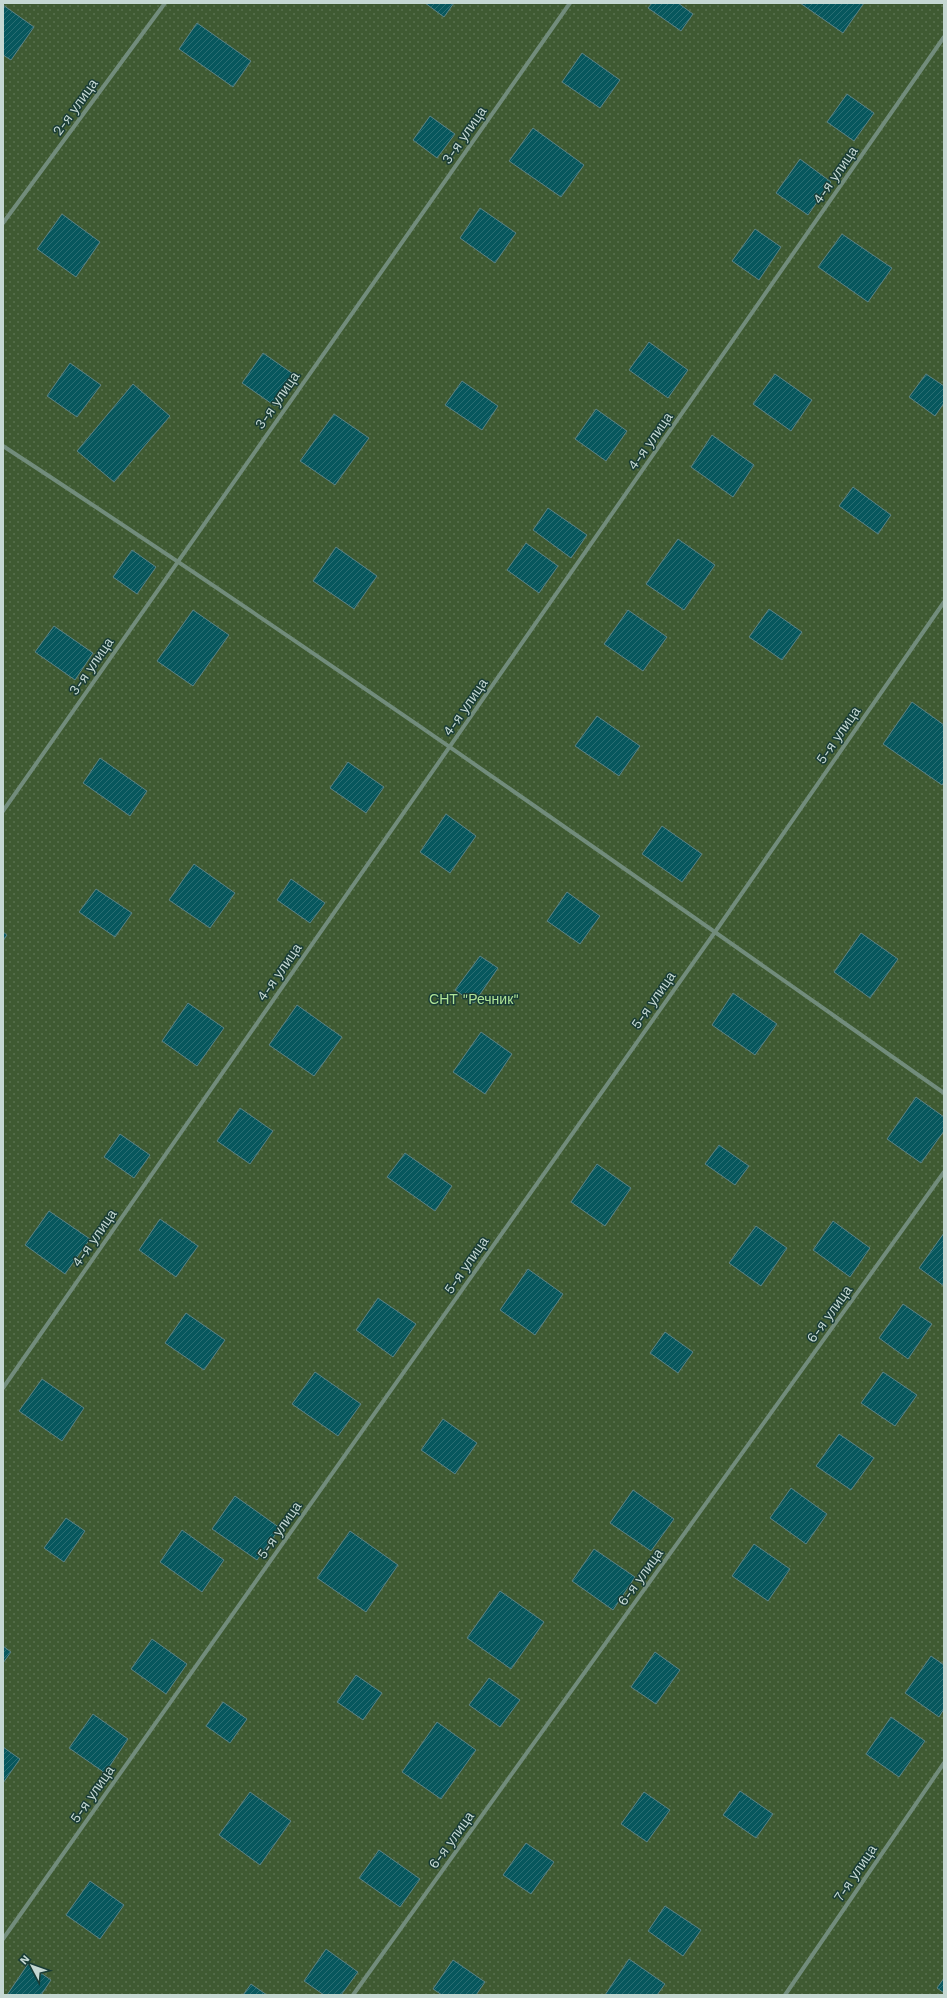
<svg xmlns="http://www.w3.org/2000/svg" width="947" height="1998" font-family="'Work Sans',sans-serif">
	<style>
		.park { fill: url(#park-dots) }
		.building { fill: url(#building-hatch); stroke: #5e8386 }
		.lines { fill: none; stroke-linecap: round; stroke-linejoin: round }
		.street { stroke: #728c7c; stroke-width: 4 }
		.labels { text-anchor: middle; stroke-width: 3; stroke-linejoin: round; paint-order: stroke }
		.street-label { font-size: 14px; fill: #c5d8d3; stroke: #193c36 }
		.park-label { font-size: 14px; fill: #afe497; stroke: #193c36 }
	</style>
	<defs>
		<pattern id="park-dots" width="8" height="8" patternUnits="userSpaceOnUse"><rect width="8" height="8" fill="#3f5a32"/><path d="M2 2h.1M6 6h.1" fill="none" stroke="#59714f" stroke-width="1.8" stroke-linecap="round"/></pattern>
		<pattern id="building-hatch" width="6" height="6" patternUnits="userSpaceOnUse"><rect width="6" height="6" fill="#07575d"/><path d="M-1 1l2-2M0 6l6-6M5 7l2-2" fill="none" stroke="#2a6e73"/></pattern>
	</defs>
	<rect width="100%" height="100%" fill="#193c36"/>
	<rect class="park" x="3" y="3" width="941" height="1992"/>
	<g class="building">
		<polygon points="425,3 454,3 444,17"/>
		<polygon points="652,3 678,3 693,14 681,31 648,8"/>
		<polygon points="800,3 864,3 843,33"/>
		<polygon points="3,5 34,27 11,60 3,55"/>
		<polygon points="197,23 251,61 233,87 179,49"/>
		<polygon points="582,53 620,80 600,108 562,82"/>
		<polygon points="847,94 874,113 854,141 827,122"/>
		<polygon points="430,116 455,134 437,158 413,140"/>
		<polygon points="533,128 584,165 561,197 509,161"/>
		<polygon points="800,159 831,182 808,215 776,193"/>
		<polygon points="480,208 516,233 495,263 460,238"/>
		<polygon points="62,214 100,242 76,277 37,249"/>
		<polygon points="755,229 781,247 759,280 732,261"/>
		<polygon points="842,234 892,268 868,302 818,267"/>
		<polygon points="649,342 688,370 668,398 629,370"/>
		<polygon points="263,353 296,376 275,406 242,383"/>
		<polygon points="70,363 101,385 77,417 47,396"/>
		<polygon points="775,374 812,400 791,431 753,404"/>
		<polygon points="926,374 944,386 944,403 935,416 909,397"/>
		<polygon points="462,381 498,406 482,430 445,405"/>
		<polygon points="133,384 170,416 114,482 77,451"/>
		<polygon points="596,409 627,431 606,461 575,439"/>
		<polygon points="334,414 369,438 335,485 300,461"/>
		<polygon points="712,435 754,465 733,497 691,467"/>
		<polygon points="853,487 891,515 878,534 839,506"/>
		<polygon points="548,508 587,535 571,558 533,530"/>
		<polygon points="678,539 715,565 684,610 646,584"/>
		<polygon points="526,543 558,566 539,593 507,570"/>
		<polygon points="336,547 377,576 354,609 313,581"/>
		<polygon points="132,550 156,567 137,594 113,577"/>
		<polygon points="769,609 802,632 782,660 749,637"/>
		<polygon points="193,610 229,635 193,686 157,661"/>
		<polygon points="628,610 667,637 643,671 604,644"/>
		<polygon points="54,626 93,653 75,680 35,652"/>
		<polygon points="912,702 944,725 944,782 942,785 883,744"/>
		<polygon points="597,716 640,746 619,776 575,746"/>
		<polygon points="100,758 147,791 130,816 83,783"/>
		<polygon points="348,762 384,787 366,813 330,788"/>
		<polygon points="446,814 476,836 450,873 420,852"/>
		<polygon points="662,826 702,854 682,882 642,854"/>
		<polygon points="194,864 235,893 210,928 169,900"/>
		<polygon points="291,879 325,903 310,923 277,900"/>
		<polygon points="96,889 132,913 115,937 79,912"/>
		<polygon points="567,892 600,916 580,944 547,921"/>
		<polygon points="3,932 7,935 3,941"/>
		<polygon points="861,933 898,959 870,998 834,972"/>
		<polygon points="480,956 498,968 474,1003 455,990"/>
		<polygon points="733,993 777,1024 755,1055 712,1025"/>
		<polygon points="188,1003 224,1028 197,1066 162,1041"/>
		<polygon points="297,1005 342,1037 314,1076 269,1045"/>
		<polygon points="481,1032 512,1054 485,1094 453,1072"/>
		<polygon points="916,1097 944,1117 944,1131 921,1163 887,1139"/>
		<polygon points="240,1108 273,1131 250,1164 217,1141"/>
		<polygon points="120,1134 150,1155 134,1178 104,1157"/>
		<polygon points="719,1145 749,1166 735,1185 705,1164"/>
		<polygon points="405,1153 452,1186 435,1211 387,1177"/>
		<polygon points="597,1164 631,1188 605,1226 571,1202"/>
		<polygon points="49,1211 90,1239 65,1274 25,1245"/>
		<polygon points="160,1219 198,1246 176,1277 139,1250"/>
		<polygon points="833,1221 870,1248 850,1277 813,1250"/>
		<polygon points="756,1226 787,1248 761,1286 729,1263"/>
		<polygon points="944,1233 944,1286 919,1268"/>
		<polygon points="528,1269 563,1294 535,1335 500,1310"/>
		<polygon points="378,1298 416,1324 393,1357 356,1330"/>
		<polygon points="903,1304 932,1324 908,1359 879,1338"/>
		<polygon points="186,1313 225,1340 204,1370 165,1343"/>
		<polygon points="665,1332 693,1352 678,1373 650,1353"/>
		<polygon points="315,1372 361,1404 338,1436 292,1404"/>
		<polygon points="883,1372 917,1395 895,1426 861,1403"/>
		<polygon points="42,1379 84,1408 62,1441 19,1411"/>
		<polygon points="443,1419 477,1443 455,1474 421,1450"/>
		<polygon points="839,1434 874,1458 851,1490 816,1466"/>
		<polygon points="791,1488 827,1514 806,1544 770,1518"/>
		<polygon points="633,1490 674,1519 651,1551 610,1523"/>
		<polygon points="235,1496 280,1528 257,1560 212,1529"/>
		<polygon points="66,1518 85,1531 64,1562 44,1548"/>
		<polygon points="182,1530 224,1560 202,1592 160,1562"/>
		<polygon points="350,1531 398,1565 366,1612 317,1578"/>
		<polygon points="754,1544 790,1569 768,1601 732,1576"/>
		<polygon points="594,1549 635,1577 613,1610 572,1581"/>
		<polygon points="500,1591 544,1622 511,1669 467,1638"/>
		<polygon points="152,1639 187,1664 166,1694 131,1669"/>
		<polygon points="3,1646 11,1652 3,1663"/>
		<polygon points="655,1652 680,1670 656,1704 631,1687"/>
		<polygon points="931,1656 944,1665 944,1709 939,1717 905,1693"/>
		<polygon points="356,1675 382,1693 363,1720 337,1702"/>
		<polygon points="489,1678 520,1700 500,1727 469,1705"/>
		<polygon points="223,1702 247,1719 230,1743 206,1726"/>
		<polygon points="93,1714 128,1739 105,1773 69,1748"/>
		<polygon points="891,1717 925,1741 899,1777 866,1754"/>
		<polygon points="437,1722 476,1750 441,1799 402,1772"/>
		<polygon points="3,1747 20,1759 3,1783"/>
		<polygon points="740,1791 773,1814 756,1838 723,1815"/>
		<polygon points="250,1792 291,1821 260,1865 219,1835"/>
		<polygon points="644,1792 670,1810 647,1842 621,1824"/>
		<polygon points="526,1843 554,1862 531,1894 503,1875"/>
		<polygon points="379,1850 420,1879 400,1907 359,1878"/>
		<polygon points="90,1881 124,1905 100,1939 66,1915"/>
		<polygon points="665,1906 701,1930 683,1956 648,1931"/>
		<polygon points="326,1949 358,1972 341,1995 324,1995 304,1981"/>
		<polygon points="629,1959 665,1984 657,1995 605,1995"/>
		<polygon points="453,1960 485,1982 476,1995 442,1995 433,1989"/>
		<polygon points="28,1964 51,1980 41,1995 7,1995"/>
		<polygon points="944,1978 944,1993 937,1988"/>
		<polygon points="251,1984 267,1995 243,1995"/>
	</g>
	<g class="lines">
		<g class="street">
			<polyline points="3,223 165,3"/>
			<path d="M3,446C322,654 632,874 944,1093"/>
			<polyline points="3,811 570,3"/>
			<polyline points="3,1388 944,37"/>
			<polyline points="3,1939 715,932 944,602"/>
			<polyline points="353,1995 944,1172"/>
			<polyline points="785,1995 944,1763"/>
		</g>
	</g>
	<g class="labels">
		<g class="street-label">
			<text transform="translate(75 107) rotate(-54)" y="5">2-я улица</text>
			<text transform="translate(464 135) rotate(-55)" y="5">3-я улица</text>
			<text transform="translate(835 175) rotate(-55)" y="5">4-я улица</text>
			<text transform="translate(277 400) rotate(-55)" y="5">3-я улица</text>
			<text transform="translate(650 441) rotate(-55)" y="5">4-я улица</text>
			<text transform="translate(91 666) rotate(-55)" y="5">3-я улица</text>
			<text transform="translate(465 707) rotate(-55)" y="5">4-я улица</text>
			<text transform="translate(838 735) rotate(-55)" y="5">5-я улица</text>
			<text transform="translate(279 972) rotate(-55)" y="5">4-я улица</text>
			<text transform="translate(653 1000) rotate(-55)" y="5">5-я улица</text>
			<text transform="translate(94 1238) rotate(-55)" y="5">4-я улица</text>
			<text transform="translate(466 1265) rotate(-55)" y="5">5-я улица</text>
			<text transform="translate(829 1314) rotate(-54)" y="5">6-я улица</text>
			<text transform="translate(279 1530) rotate(-55)" y="5">5-я улица</text>
			<text transform="translate(640 1577) rotate(-54)" y="5">6-я улица</text>
			<text transform="translate(92 1794) rotate(-55)" y="5">5-я улица</text>
			<text transform="translate(451 1840) rotate(-54)" y="5">6-я улица</text>
			<text transform="translate(855 1873) rotate(-56)" y="5">7-я улица</text>
		</g>
		<g class="park-label">
			<text x="474" y="1004">СНТ "Речник"</text>
		</g>
	</g>
	<rect width="947" height="1998" fill="none" stroke="#c5d8d3" stroke-width="8"/>
	<g transform="translate(32 1966) rotate(311)" stroke="#193c36" stroke-width="3" paint-order="stroke">
	<path d="M0-3L7 15L0 10L-7 15Z" fill="#c5d8d3"/>
	<text y="-6" font-size="11" font-weight="bold" text-anchor="middle" fill="#c5d8d3">N</text>
	</g>
</svg>
